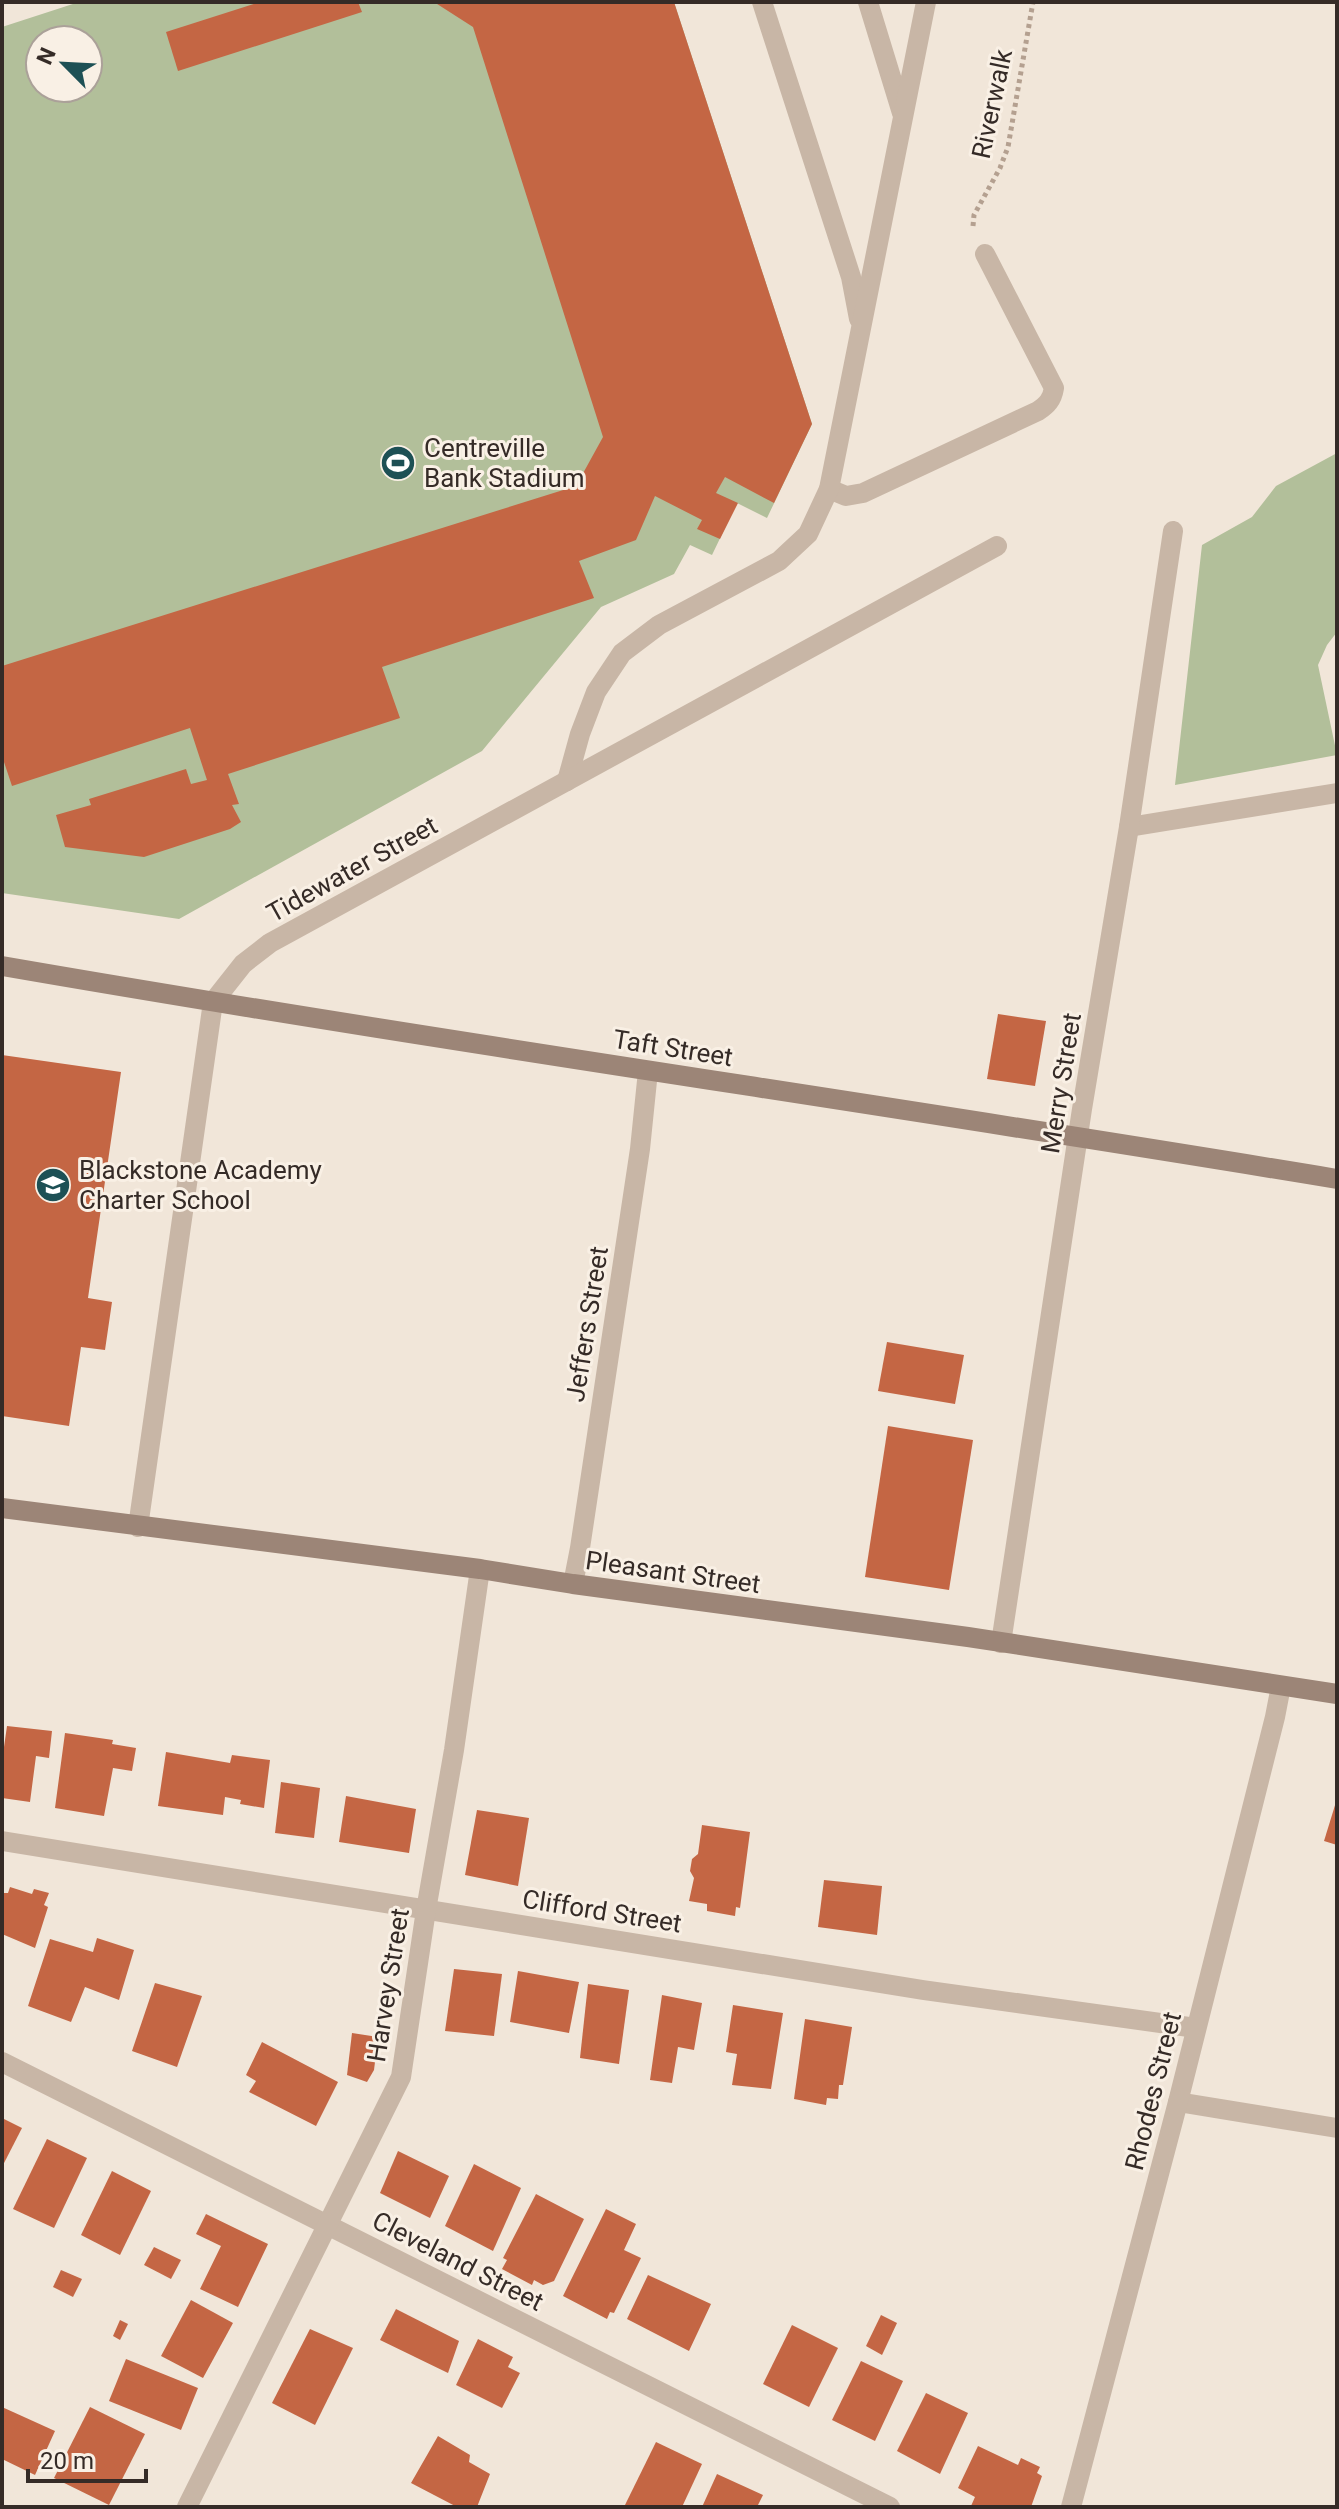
<svg xmlns="http://www.w3.org/2000/svg" width="1339" height="2509" font-family="Roboto,sans-serif">
	<style>
		.green { fill: #b2bf9a; fill-rule: evenodd }
		.building { fill: #c46644 }
		.lines { fill: none; stroke-linecap: round; stroke-linejoin: round }
		.path { stroke: #b4a090; stroke-width: 5; stroke-dasharray: 4 4; stroke-linecap: butt }
		.lane { stroke: #c8b6a6; stroke-width: 20 }
		.street { stroke: #c8b6a6; stroke-width: 20 }
		.secondary { stroke: #9c8577; stroke-width: 20 }
		.labels { text-anchor: middle; stroke-width: 6; stroke-linejoin: round; paint-order: stroke }
		.street-label { font-size: 26px; fill: #352b27; stroke: #f9f0e5 }
		.poi-label { font-size: 26px; fill: #352b27; stroke: #f9f0e5; text-anchor: start }
	</style>
	<rect width="100%" height="100%" fill="#f1e6d9"/>
	<g class="green">
		<path d="M79,2H674L812,424L767,518L737,503L712,555L690,545L674,574L601,607L482,751L179,919L2,893V27ZM40,40H88V88H40Z"/>
		<polygon points="1337,453 1337,632 1327,645 1318,665 1337,755 1175,785 1202,545 1252,517 1276,486"/>
	</g>
	<g class="building">
		<polygon points="260,2 358,2 362,12 178,71 166,32"/>
		<polygon points="434,2 674,2 812,424 774,503 725,477 716,493 738,503 720,539 697,529 702,520 655,496 636,540 579,561 594,598 382,667 400,718 228,774 239,804 232,805 241,822 230,829 144,857 65,847 56,815 91,805 89,799 186,769 191,784 207,780 190,728 12,786 2,756 2,666 576,486 603,437 473,27"/>
		<polygon points="998,1014 1046,1021 1035,1086 987,1079"/>
		<polygon points="2,1055 121,1072 88,1298 112,1302 105,1350 81,1347 69,1426 2,1416"/>
		<polygon points="887,1342 964,1355 955,1404 878,1391"/>
		<polygon points="888,1426 973,1440 949,1590 865,1577"/>
		<polygon points="7,1726 52,1731 49,1758 36,1756 30,1802 2,1798 2,1747 4,1747"/>
		<polygon points="65,1733 113,1740 112,1744 136,1748 132,1771 113,1768 104,1816 55,1808"/>
		<polygon points="166,1752 230,1763 232,1755 270,1760 264,1808 240,1804 241,1800 225,1797 223,1815 158,1806"/>
		<polygon points="281,1782 320,1788 314,1838 275,1833"/>
		<polygon points="346,1796 416,1809 409,1853 339,1842"/>
		<polygon points="1336,1802 1337,1802 1337,1845 1324,1841"/>
		<polygon points="477,1810 529,1818 518,1886 465,1875"/>
		<polygon points="702,1825 750,1832 740,1908 736,1907 735,1916 707,1911 707,1904 689,1901 694,1878 690,1871 692,1859 698,1854"/>
		<polygon points="824,1880 882,1886 877,1935 818,1927"/>
		<polygon points="10,1887 32,1894 34,1889 49,1893 44,1905 48,1907 35,1948 2,1934 2,1893 8,1893"/>
		<polygon points="97,1938 134,1950 119,2000 85,1987 71,2022 28,2006 50,1939 93,1952"/>
		<polygon points="454,1969 502,1974 494,2036 445,2031"/>
		<polygon points="518,1971 579,1982 569,2033 510,2022"/>
		<polygon points="155,1983 202,1996 177,2067 132,2051"/>
		<polygon points="588,1984 629,1990 619,2064 580,2058"/>
		<polygon points="662,1995 702,2003 694,2050 678,2047 672,2083 650,2080"/>
		<polygon points="733,2005 783,2013 771,2089 732,2085 737,2054 726,2052"/>
		<polygon points="805,2019 852,2027 843,2085 839,2085 838,2099 827,2098 826,2105 794,2099"/>
		<polygon points="352,2033 378,2037 374,2070 367,2082 347,2075"/>
		<polygon points="262,2042 338,2082 316,2126 249,2092 256,2081 246,2075"/>
		<polygon points="2,2118 22,2128 2,2167"/>
		<polygon points="47,2139 87,2158 54,2228 13,2209"/>
		<polygon points="398,2151 449,2176 430,2218 380,2193"/>
		<polygon points="474,2164 521,2188 493,2251 445,2226"/>
		<polygon points="112,2171 151,2191 120,2255 81,2235"/>
		<polygon points="536,2194 584,2219 554,2281 543,2285 534,2280 532,2285 502,2269 507,2260 503,2258"/>
		<polygon points="606,2209 636,2224 624,2250 641,2258 614,2313 610,2312 607,2319 563,2296"/>
		<polygon points="206,2214 268,2244 238,2307 200,2289 221,2246 196,2234"/>
		<polygon points="154,2247 181,2260 171,2279 144,2265"/>
		<polygon points="61,2270 82,2279 73,2297 53,2287"/>
		<polygon points="648,2275 711,2304 689,2351 627,2319"/>
		<polygon points="191,2300 233,2323 203,2378 161,2356"/>
		<polygon points="396,2309 459,2341 448,2373 380,2340"/>
		<polygon points="881,2315 897,2323 882,2355 866,2346"/>
		<polygon points="120,2320 128,2324 120,2340 113,2336"/>
		<polygon points="792,2325 838,2348 809,2407 763,2384"/>
		<polygon points="310,2329 353,2348 315,2425 272,2403"/>
		<polygon points="478,2339 513,2357 508,2367 520,2373 502,2408 456,2385"/>
		<polygon points="126,2359 198,2388 181,2430 109,2401"/>
		<polygon points="861,2361 903,2381 875,2441 832,2420"/>
		<polygon points="926,2393 968,2413 940,2474 897,2451"/>
		<polygon points="2,2407 55,2431 35,2475 2,2459"/>
		<polygon points="90,2407 145,2434 109,2505 54,2478"/>
		<polygon points="438,2436 470,2455 469,2462 490,2474 477,2507 457,2507 411,2483"/>
		<polygon points="656,2442 702,2464 682,2507 624,2507"/>
		<polygon points="978,2446 1018,2465 1021,2458 1040,2467 1037,2473 1042,2476 1031,2507 971,2506 975,2497 958,2488"/>
		<polygon points="717,2474 763,2495 757,2507 702,2507"/>
	</g>
	<g class="lines">
		<g class="path">
			<polyline points="2,2 3,2"/>
			<polyline points="973,226 974,215 1000,168 1008,147 1033,2"/>
		</g>
		<g class="lane">
			<polyline points="762,2 851,277 859,319"/>
			<polyline points="868,2 902,113"/>
			<path d="M829,489L846,496L863,493L1038,411C1047,405 1052,400 1054,388L985,254"/>
			<polyline points="567,781 580,734 596,692 622,653 659,625 779,561 808,534 829,489 926,2"/>
		</g>
		<g class="street">
			<polyline points="1129,827 1337,793"/>
			<polyline points="138,1527 213,1002 243,964 270,943 997,546"/>
			<polyline points="573,1584 580,1548 640,1149 648,1071"/>
			<polyline points="1001,1643 1082,1109 1129,827 1173,531"/>
			<polyline points="2,1841 923,1990 1196,2028"/>
			<polyline points="2,2062 890,2507"/>
			<polyline points="1178,2102 1337,2128"/>
			<polyline points="187,2507 401,2077 426,1910 454,1750 480,1569"/>
			<polyline points="1071,2507 1178,2102 1275,1717 1281,1686"/>
		</g>
		<g class="secondary">
			<path d="M2,966C446,1043 892,1105 1337,1179"/>
			<polyline points="2,1508 480,1569 573,1584 968,1637 1337,1694"/>
		</g>
	</g>
	<defs>
		<g id="stadium-disc" transform="scale(1.8)"><circle r="9.5" fill="#1d5055" stroke="#f9f0e5"/><path d="M0-5a6.5 5 0 1 0 0 10a6.5 5 0 1 0 0-10ZM-3.5-1.8h7v3.6h-7Z" fill="#fff"/></g>
		<g id="school-disc" transform="scale(1.8)"><circle r="9.5" fill="#1d5055" stroke="#f9f0e5"/><path d="M0-5L7-2L0 1L-7-2ZM-4 1L0 2.5L4 1V4Q0 6-4 4Z" fill="#fff"/></g>
	</defs>
	<g fill-rule="evenodd">
		<use href="#stadium-disc" x="398" y="463"/>
		<use href="#school-disc" x="53" y="1185"/>
	</g>
	<g class="labels">
		<g class="street-label">
			<text transform="translate(992 104) rotate(-78)" y="9">Riverwalk</text>
			<text transform="translate(352 869) rotate(-29)" y="9">Tidewater Street</text>
			<text transform="translate(673 1048) rotate(9)" y="9">Taft Street</text>
			<text transform="translate(1061 1083) rotate(-81)" y="9">Merry Street</text>
			<text transform="translate(587 1324) rotate(-81)" y="9">Jeffers Street</text>
			<text transform="translate(673 1572) rotate(8)" y="9">Pleasant Street</text>
			<text transform="translate(602 1911) rotate(9)" y="9">Clifford Street</text>
			<text transform="translate(388 1985) rotate(-81)" y="9">Harvey Street</text>
			<text transform="translate(1153 2091) rotate(-76)" y="9">Rhodes Street</text>
			<text transform="translate(458 2261) rotate(27)" y="9">Cleveland Street</text>
		</g>
		<g class="poi-label">
			<text x="424" y="457">Centreville<tspan x="424" dy="30">Bank Stadium</tspan></text>
			<text x="79" y="1179">Blackstone Academy<tspan x="79" dy="30">Charter School</tspan></text>
		</g>
	</g>
	<rect width="1339" height="2509" fill="none" stroke="#352b27" stroke-width="8"/>
	<g transform="translate(64 64) rotate(294)"><circle r="38" fill="#f9f0e5" stroke="#aba199" stroke-width="2"/>
	<path d="M0-6L14 30L0 20L-14 30Z" fill="#1d5055"/>
	<text y="-12" font-size="22" font-weight="bold" text-anchor="middle" fill="#352b27">N</text>
	</g>
	<path d="M28 2469v12h118v-12" fill="none" stroke="#352b27" stroke-width="4"/>
	<text x="40" y="2469" font-size="24" fill="#352b27" stroke="#f9f0e5" stroke-width="6" paint-order="stroke">20 m</text>
</svg>
